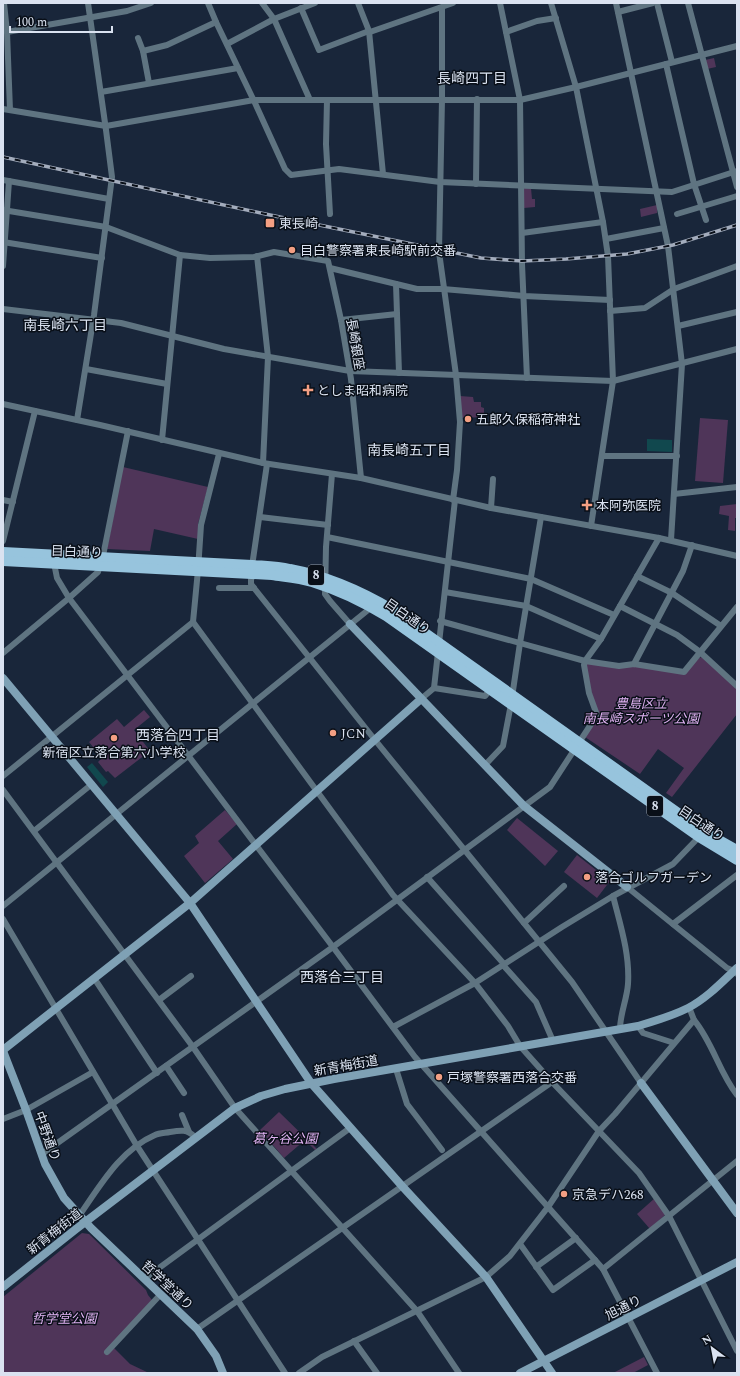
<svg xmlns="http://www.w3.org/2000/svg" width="740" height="1376" font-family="Spectral,'Noto Sans JP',serif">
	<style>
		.green { fill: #4f3559 }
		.water { fill: #11484e }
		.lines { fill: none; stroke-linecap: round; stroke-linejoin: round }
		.street { stroke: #5f7481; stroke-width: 6 }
		.secondary { stroke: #7fa1b5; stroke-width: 8 }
		.primary { stroke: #97c4dd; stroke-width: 10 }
		.rail-casing { stroke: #a3acbc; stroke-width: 3.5 }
		.rail { stroke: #090f18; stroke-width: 2; stroke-dasharray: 6; stroke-linecap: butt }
		.poi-dot { fill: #f39f83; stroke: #090f18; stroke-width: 1.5 }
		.labels { text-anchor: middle; stroke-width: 3; stroke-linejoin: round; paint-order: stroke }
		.shield { fill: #090f18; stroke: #9ba3af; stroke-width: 1 }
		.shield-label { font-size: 12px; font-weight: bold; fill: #dae2f0 }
		.poi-label { font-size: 13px; fill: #dae2f0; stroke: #090f18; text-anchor: start }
		.street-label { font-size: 13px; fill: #dae2f0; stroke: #090f18 }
		.park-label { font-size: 13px; font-style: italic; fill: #dfb1f1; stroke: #090f18 }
		.neighbourhood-label { font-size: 14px; fill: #dae2f0; stroke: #090f18 }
	</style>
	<rect width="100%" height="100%" fill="#19263a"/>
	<g class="green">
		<polygon points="714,58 716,67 707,69 705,60"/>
		<polygon points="524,188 531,188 532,199 535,199 535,207 524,208"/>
		<polygon points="657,205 657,213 641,217 640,209"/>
		<polygon points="460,396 473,397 474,402 481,402 481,407 484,408 484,417 462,418"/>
		<polygon points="700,418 728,420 723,483 695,481"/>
		<polygon points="123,467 208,487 198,524 198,539 154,529 150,551 107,549"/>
		<polygon points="737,504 737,518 735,518 735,531 728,530 729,516 719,514 720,506"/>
		<polygon points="702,657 737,688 737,714 672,797 666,793 684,768 658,749 640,774 585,737 599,715 591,691 586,664 588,663 637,666 684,674 699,658"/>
		<polygon points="144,710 150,717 134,730 150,751 115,778 108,771 106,772 98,762 102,758 89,742 117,719 124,727"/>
		<polygon points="225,810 237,824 218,841 233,859 205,883 184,856 199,843 195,836"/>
		<polygon points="517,818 558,851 545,866 507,830"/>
		<polygon points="577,855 610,881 597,898 564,872"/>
		<polygon points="279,1112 317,1149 315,1150 305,1140 284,1158 260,1130"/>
		<polygon points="655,1198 666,1214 650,1229 637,1214"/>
		<polygon points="82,1233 89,1234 146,1290 148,1295 152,1300 111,1345 130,1364 149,1373 3,1373 3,1297"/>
		<polygon points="644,1357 648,1365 633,1373 613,1373"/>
	</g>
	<g class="water">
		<polygon points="647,439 672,440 672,452 647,451"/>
		<polygon points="92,763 108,782 103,787 87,767"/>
	</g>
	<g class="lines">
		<g class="street">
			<polyline points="4,3 7,32 10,110"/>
			<polyline points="208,3 216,22 255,103 285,169 291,175 339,169 440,182 672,192 737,171"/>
			<polyline points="262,3 274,19 310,100"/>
			<polyline points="358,3 369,31 383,174"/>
			<polyline points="500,3 520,100 522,264 527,378"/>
			<polyline points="551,3 576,87 603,222 608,256 613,381 591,526"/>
			<polyline points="616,3 668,246 682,364 671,540"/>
			<polyline points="657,3 672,62"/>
			<polyline points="688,3 737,187"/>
			<polyline points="301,8 319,50 369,31"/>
			<polyline points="442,8 442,99 439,252 456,375 460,422 457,470 453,500"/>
			<polyline points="618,12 653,3"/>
			<polyline points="7,32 127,11 151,3"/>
			<polyline points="370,32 453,3"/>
			<polyline points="506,32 537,21 556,18"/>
			<polyline points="138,38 143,51 149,83"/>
			<polyline points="227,44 274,19 315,3"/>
			<polyline points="143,51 167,45 216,22"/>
			<polyline points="666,64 694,184 706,220"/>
			<polyline points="101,92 238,68"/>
			<polyline points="327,100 326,144 330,214"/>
			<polyline points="3,109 106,126 254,100 520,100 576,87 737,46"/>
			<polyline points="3,180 109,199"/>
			<polyline points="476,184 477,99"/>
			<polyline points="3,210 106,227 180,255 210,258 254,257 274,252 328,261 341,320 351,379 361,478"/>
			<polyline points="677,214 737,196"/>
			<polyline points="522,233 603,222"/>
			<polyline points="606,239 664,228"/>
			<polyline points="3,242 102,258"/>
			<polyline points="257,256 268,357 263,463"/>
			<polyline points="3,266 9,181"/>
			<polyline points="330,268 417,289 443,289 524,296 610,300"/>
			<polyline points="396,284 399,373"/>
			<polyline points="3,309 121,323 224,349 350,371 613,381 737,349"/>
			<polyline points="610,311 645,308 674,289 737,266"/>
			<polyline points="341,320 397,314"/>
			<polyline points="678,326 737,312"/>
			<polyline points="86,369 167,384"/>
			<polyline points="3,404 100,425 263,463 361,478 491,508 659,538 737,556"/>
			<polyline points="77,420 94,315 112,177 106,130 88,3"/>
			<polyline points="162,440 180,255"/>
			<polyline points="602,456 677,456"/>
			<polyline points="267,464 251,573 251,584 254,588 375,740 572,982 641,1083"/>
			<polyline points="332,474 326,547 325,594 330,601 350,624"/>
			<polyline points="674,494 737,487"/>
			<polyline points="3,500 13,502"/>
			<polyline points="491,508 493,479"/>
			<polyline points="260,517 328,525"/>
			<polyline points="327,537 531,579 614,615"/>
			<polyline points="3,541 35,411"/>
			<polyline points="54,563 57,578 69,598 333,947 415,1057 603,1269 657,1373"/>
			<polyline points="637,576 672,593 721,626"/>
			<polyline points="219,588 254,588"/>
			<polyline points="445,592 526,606 601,639"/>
			<polyline points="620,606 677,635 700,652 737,686"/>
			<polyline points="440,621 585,661 619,666 634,664 684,672 737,607"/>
			<polyline points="193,622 393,895 475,983 508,1026 520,1046 552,1082 639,1173 669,1216 737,1351"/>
			<polyline points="3,653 69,598 98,572 104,551 128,431"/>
			<polyline points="634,664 683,571 692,545"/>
			<polyline points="434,688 485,696 490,690"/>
			<polyline points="421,699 434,688 455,500"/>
			<polyline points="485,765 503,746 511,704 520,643 541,517"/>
			<polyline points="3,776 193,622 198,570 201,525 219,454"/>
			<polyline points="3,790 193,1047 235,1108 417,1311 459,1373"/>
			<polyline points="34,831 92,784"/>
			<polyline points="427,877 504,964"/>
			<polyline points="627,887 727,968 734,971 737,974"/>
			<path d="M613,896C620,924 630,954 628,984C627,999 620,1014 620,1029"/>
			<polyline points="3,906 373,606"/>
			<polyline points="3,919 137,1146 285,1373"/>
			<polyline points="524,923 564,886"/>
			<polyline points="673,924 737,875"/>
			<polyline points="503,965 536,1002 553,1041"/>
			<polyline points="94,978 157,1073"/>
			<polyline points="159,1000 191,976"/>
			<path d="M694,1020C713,1043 719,1072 737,1095"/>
			<polyline points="638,1026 643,1033 674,1043"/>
			<polyline points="393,1027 475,983 562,927 613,896 673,864 699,837"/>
			<polyline points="166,1066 184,1093"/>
			<polyline points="396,1069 407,1104 442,1150"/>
			<polyline points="182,1115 189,1132"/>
			<polyline points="3,1119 26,1110 93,1072"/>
			<polyline points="42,1154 333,947 550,787 597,715 589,693 584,665 585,661 601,639 659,538"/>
			<path d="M79,1216C100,1186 120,1150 155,1135C159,1133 165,1133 170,1132C181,1130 187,1129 195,1137"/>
			<polyline points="520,1244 553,1290 595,1260"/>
			<polyline points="536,1267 576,1238"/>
			<polyline points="603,1269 737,1161"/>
			<polyline points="144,1279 350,1128"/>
			<polyline points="197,1329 552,1082"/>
			<polyline points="354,1341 377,1373"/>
			<polyline points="107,1352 160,1295"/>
			<polyline points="299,1373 322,1357 486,1277 510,1256 548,1207 599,1131 615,1114 694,1020 689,1007"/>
		</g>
		<g class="secondary">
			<polyline points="350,624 524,806 627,887"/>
			<polyline points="3,678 190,903 311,1083 402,1186 486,1277 552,1373"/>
			<polyline points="3,1050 190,903 421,699"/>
			<polyline points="3,1051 26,1110 45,1164 64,1198 91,1228 197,1329 216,1356 223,1373"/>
			<polyline points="641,1083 737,1213"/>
			<path d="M3,1287L76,1229L235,1108L261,1096L285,1089L334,1079L638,1026C655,1021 672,1016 688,1008C707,998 722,982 737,968"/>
			<polyline points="520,1373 737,1262"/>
		</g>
		<g class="primary">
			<path d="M3,552L252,565C265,566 277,566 290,569C327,576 361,591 393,610L705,832L737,850"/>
			<path d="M3,561L272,575C285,577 299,578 312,582C338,590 363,602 386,616L699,837L737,860"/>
		</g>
		<g class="rail-casing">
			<polyline id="rail" points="3,157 270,215 481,258 522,261 566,259 627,254 673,245 737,225"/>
		</g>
		<use href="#rail" class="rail"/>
	</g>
	<g class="poi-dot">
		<rect x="265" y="218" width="10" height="10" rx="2"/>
		<circle cx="292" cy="250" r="4"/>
		<path d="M306 384h4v4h4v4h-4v4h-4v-4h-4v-4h4z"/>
		<circle cx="468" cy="419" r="4"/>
		<path d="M585 499h4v4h4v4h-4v4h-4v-4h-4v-4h4z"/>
		<circle cx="333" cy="733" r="4"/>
		<circle cx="114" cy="738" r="4"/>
		<circle cx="587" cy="877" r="4"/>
		<circle cx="439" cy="1077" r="4"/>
		<circle cx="564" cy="1194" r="4"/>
	</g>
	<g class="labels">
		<g class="shield">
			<rect x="308" y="565" width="16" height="20" rx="3"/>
			<rect x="647" y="796" width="16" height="20" rx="3"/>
		</g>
		<g class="shield-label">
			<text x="316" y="579">8</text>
			<text x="655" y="810">8</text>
		</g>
		<g class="poi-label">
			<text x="279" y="228">東長崎</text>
			<text x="300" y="255">目白警察署東長崎駅前交番</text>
			<text x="317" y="395">としま昭和病院</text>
			<text x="476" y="424">五郎久保稲荷神社</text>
			<text x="596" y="510">本阿弥医院</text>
			<text x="341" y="738">JCN</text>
			<text x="114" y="757" text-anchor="middle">新宿区立落合第六小学校</text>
			<text x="595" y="882">落合ゴルフガーデン</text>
			<text x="447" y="1082">戸塚警察署西落合交番</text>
			<text x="572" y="1199">京急デハ268</text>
		</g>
		<g class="street-label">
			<text transform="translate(356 344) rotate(80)" y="5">長崎銀座</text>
			<text transform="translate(77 551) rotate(2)" y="5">目白通り</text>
			<text transform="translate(408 616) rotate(35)" y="5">目白通り</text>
			<text transform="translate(702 823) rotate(34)" y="5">目白通り</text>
			<text transform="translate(346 1065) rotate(-10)" y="5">新青梅街道</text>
			<text transform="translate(48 1136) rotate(70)" y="5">中野通り</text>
			<text transform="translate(54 1231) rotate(-38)" y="5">新青梅街道</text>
			<text transform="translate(168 1285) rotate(43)" y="5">哲学堂通り</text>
			<text transform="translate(623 1307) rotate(-27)" y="5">旭通り</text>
		</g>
		<g class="park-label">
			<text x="641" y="708">豊島区立<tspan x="641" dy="15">南長崎スポーツ公園</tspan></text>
			<text x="285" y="1143">葛ヶ谷公園</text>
			<text x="64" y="1323">哲学堂公園</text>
		</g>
		<g class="neighbourhood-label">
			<text x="472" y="83">長崎四丁目</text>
			<text x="65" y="330">南長崎六丁目</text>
			<text x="409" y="455">南長崎五丁目</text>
			<text x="178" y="740">西落合四丁目</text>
			<text x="342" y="982">西落合三丁目</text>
		</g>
	</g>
	<rect width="740" height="1376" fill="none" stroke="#dae2f0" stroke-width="8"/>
	<g transform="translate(712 1348) rotate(328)" stroke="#090f18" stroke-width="3" paint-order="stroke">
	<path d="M0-3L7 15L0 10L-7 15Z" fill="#dae2f0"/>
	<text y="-6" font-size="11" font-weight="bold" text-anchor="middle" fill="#dae2f0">N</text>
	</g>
	<path d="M10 26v6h102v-6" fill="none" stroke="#dae2f0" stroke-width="2"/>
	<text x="16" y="26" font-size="12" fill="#dae2f0" stroke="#090f18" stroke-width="3" paint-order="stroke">100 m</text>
</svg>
